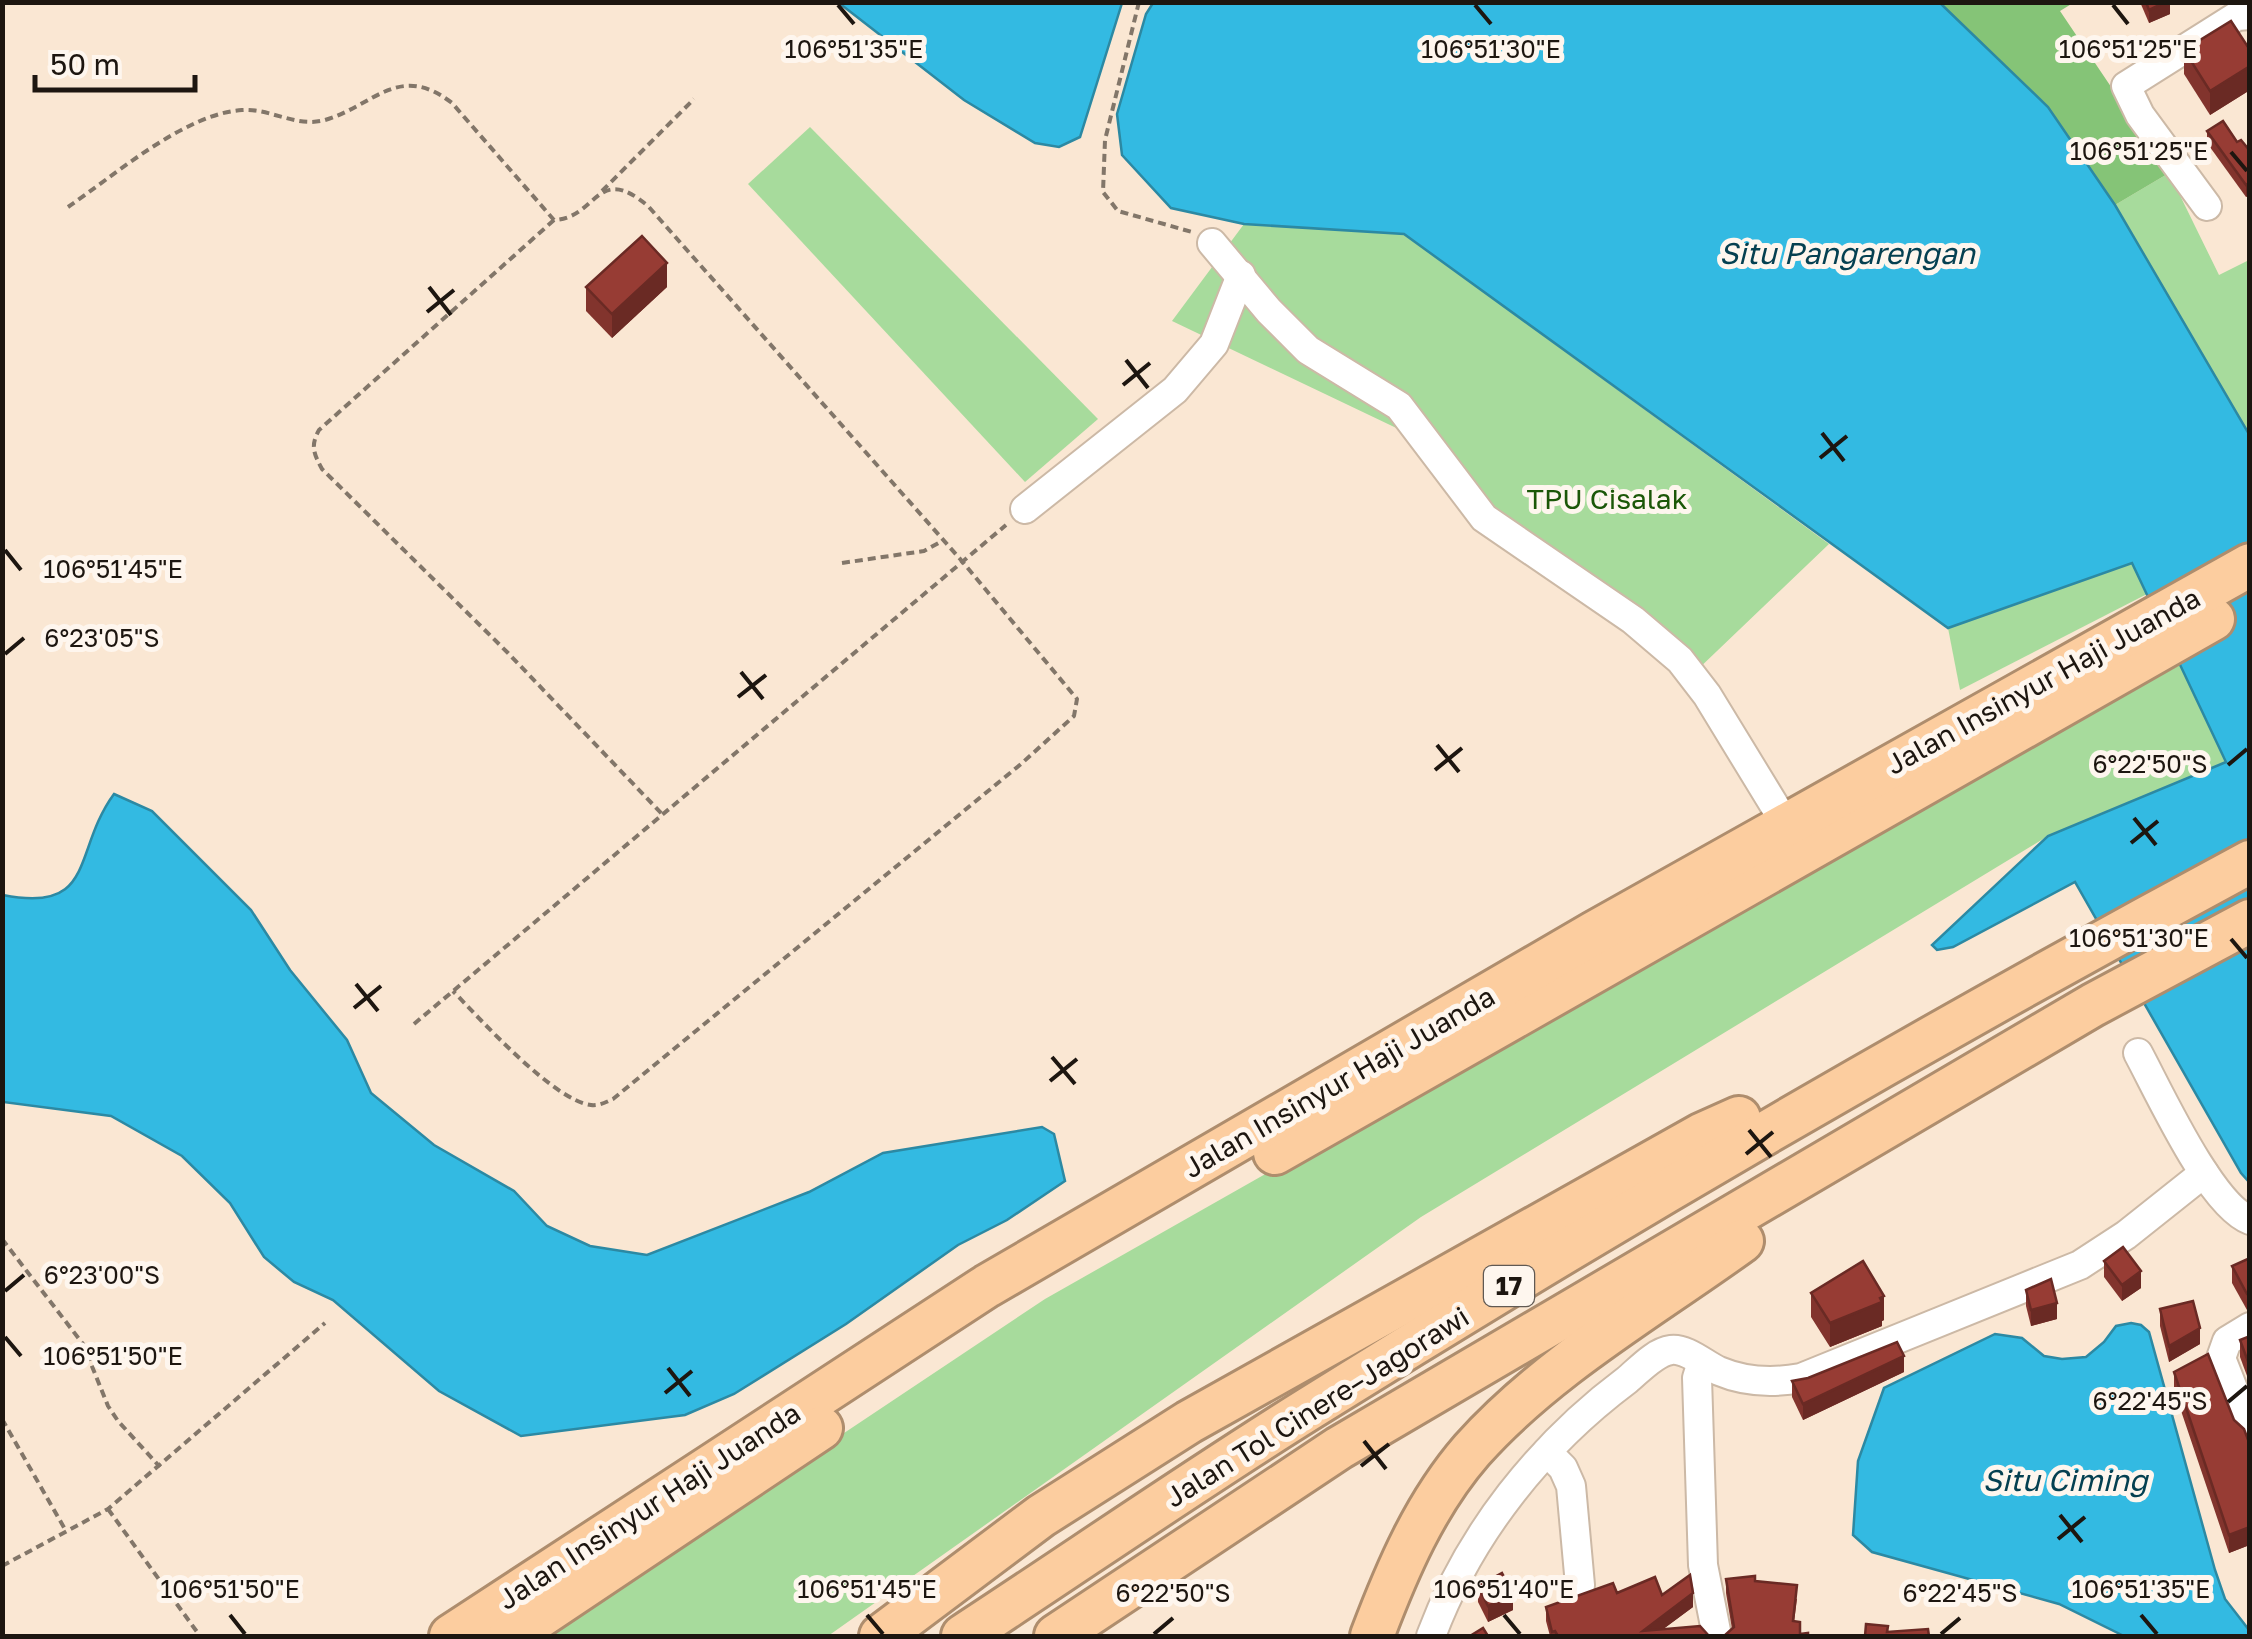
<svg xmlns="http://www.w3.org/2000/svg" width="2252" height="1639" font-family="'Golos Text',sans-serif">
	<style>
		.green { fill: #a7db9c }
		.forest { fill: #85c477 }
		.water { fill: #33bae2; stroke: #2c89a3; stroke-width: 2.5 }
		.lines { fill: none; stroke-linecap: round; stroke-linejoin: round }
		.minor-casing { stroke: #ccb9a6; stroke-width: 32 }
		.highway-casing { stroke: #ae8d6d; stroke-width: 48 }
		.path { stroke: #827669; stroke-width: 4; stroke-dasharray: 8 5; stroke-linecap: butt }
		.minor { stroke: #fff; stroke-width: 28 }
		.highway { stroke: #fccd9f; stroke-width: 42 }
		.wall { fill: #82342d }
		.shaded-wall { fill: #6a2a24 }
		.building { fill: #973c34; stroke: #6a2a24; stroke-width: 2.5 }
		.ticks { fill: none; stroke: #1d1610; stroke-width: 4 }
		.labels { text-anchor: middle; stroke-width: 10; stroke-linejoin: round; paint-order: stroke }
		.shield { fill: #fef6ee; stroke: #605953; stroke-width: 2.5 }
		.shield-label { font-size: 25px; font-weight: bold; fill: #1d1610 }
		.park-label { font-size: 28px; fill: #1b5708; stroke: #fef6ee }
		.street-label { font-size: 28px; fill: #1d1610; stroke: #fef6ee }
		.water-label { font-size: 30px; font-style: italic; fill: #054051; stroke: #fef6ee }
		.ticks-label { font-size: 25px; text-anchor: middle; fill: #1d1610; stroke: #fef6ee; stroke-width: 10; stroke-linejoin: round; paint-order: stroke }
	</style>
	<rect width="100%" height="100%" fill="#fae7d3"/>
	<g class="green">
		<polygon points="810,127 1098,419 1025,482 748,184"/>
		<polygon points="2169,173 2219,275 2249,260 2249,434 2115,205"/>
		<polygon points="1244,224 1404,234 1829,544 1694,673 1551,576 1411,435 1172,321"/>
		<polygon points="2132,563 2147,594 1960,690 1948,628"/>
		<polygon points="2180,665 2226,763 2048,836 1421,1217 828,1636 540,1636 1045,1299 1868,832"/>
	</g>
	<polygon class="forest" points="1939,3 2073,3 2060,11 2169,173 2115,205 2048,107"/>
	<g class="water">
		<polygon points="1939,2 2048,107 2115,205 2249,434 2249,1182 2241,1173 2075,882 1953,947 1937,950 1932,945 2048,836 2226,762 2132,563 1948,628 1404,234 1244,224 1171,208 1122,155 1117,114 1146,14 1153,3"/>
		<polygon points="839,3 1122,3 1080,137 1059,147 1035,143 964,100"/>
		<path d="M114,794L152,811L251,910L290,970L347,1040L371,1093L434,1145L514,1191L547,1226L590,1246L647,1255L809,1192L883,1153L1042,1127L1054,1134L1065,1181L1007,1220L958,1245L846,1324L734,1394L685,1415L521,1436L439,1391L333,1300L294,1282L264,1257L230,1203L182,1156L111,1116L3,1102V895C97,914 72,851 114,794Z"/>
		<polygon points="2131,1323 2141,1325 2149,1332 2215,1570 2225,1599 2249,1630 2249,1636 2124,1636 2059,1604 1872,1552 1853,1535 1858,1461 1884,1388 1995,1334 2022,1338 2044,1356 2062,1359 2086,1357 2104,1342 2116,1326"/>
	</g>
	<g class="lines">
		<g class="minor-casing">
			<g id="minor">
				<polyline points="2207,206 2140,115 2126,86 2237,16 2250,15"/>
				<polyline points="1212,243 1269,311 1308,350 1399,406 1484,518 1633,620 1680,660 1707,695 1787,826"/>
				<polyline points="1025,509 1175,390 1214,344 1241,275"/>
				<path d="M2138,1053C2159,1092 2211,1206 2250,1220"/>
				<polyline points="2250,1327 2227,1341 2221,1358 2250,1432"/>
				<polyline points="1702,1362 1697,1378 1703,1565 1717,1636"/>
				<polyline points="1547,1452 1563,1468 1571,1486 1580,1585"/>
				<path d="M1431,1636C1469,1534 1540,1445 1627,1380C1639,1370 1655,1352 1671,1350C1687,1348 1705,1365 1719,1371C1745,1382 1774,1383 1801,1378L2080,1265L2126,1235L2204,1173"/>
			</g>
		</g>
		<g class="highway-casing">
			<g id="highway">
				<polyline points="1275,1153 2213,619"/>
				<polyline points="451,1636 987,1286 1594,933 2250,565"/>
				<polyline points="510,1636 821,1428"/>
				<polyline points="881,1636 1041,1516 1189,1422 1701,1135 1739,1118"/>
				<path d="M963,1636C1079,1560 1193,1481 1310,1408C1617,1216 1930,1034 2250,862"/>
				<polyline points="1056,1636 1339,1448 2093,1005 2250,921"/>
				<path d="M1372,1636C1397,1570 1425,1504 1472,1450C1547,1366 1651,1307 1742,1241"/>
			</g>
		</g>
		<g class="path">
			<polyline points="1139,2 1105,140 1103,192 1118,211 1192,232"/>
			<polyline points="602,191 694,99"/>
			<path d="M68,207C115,175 184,114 242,110C270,108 296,128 325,120C375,105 399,62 452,103L554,220C598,218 596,162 648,206L961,560L1077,699L1074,716L1021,764L613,1099C606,1102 599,1106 591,1105C554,1101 480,1019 453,991"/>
			<path d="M554,220L319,430C310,446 314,454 322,469L508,653L662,814"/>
			<polyline points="842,563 924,551 944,540"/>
			<polyline points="414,1024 1006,525"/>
			<polyline points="2,1239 83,1344 108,1406 118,1421 160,1467"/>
			<polyline points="2,1419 66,1531"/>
			<polyline points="108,1509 200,1636"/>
			<polyline points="2,1566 108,1509 325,1323"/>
		</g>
		<use href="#minor" class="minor"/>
		<use href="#highway" class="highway"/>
	</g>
	<g class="wall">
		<polygon points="2140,2 2170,2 2170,14 2149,23"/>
		<polygon points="2184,50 2250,50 2250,90 2210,115 2184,74"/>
		<polygon points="2207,131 2237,142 2250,151 2250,194 2246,197 2207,143"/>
		<polygon points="586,287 667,287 612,338 586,311"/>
		<polygon points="2250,1258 2250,1310 2247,1310 2232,1283 2232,1266"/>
		<polygon points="2104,1261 2141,1288 2122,1301 2104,1277"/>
		<polygon points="2026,1290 2057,1319 2031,1326 2026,1306"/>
		<polygon points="1811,1293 1884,1320 1882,1321 1882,1326 1830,1347 1811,1317"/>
		<polygon points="2160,1309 2200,1344 2169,1362 2160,1326"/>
		<polygon points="2250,1336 2250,1384 2240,1357 2240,1340"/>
		<polygon points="1904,1372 1803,1420 1792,1397 1792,1381"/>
		<polygon points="2174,1372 2234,1420 2250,1445 2250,1551 2247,1546 2229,1553 2174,1390"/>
		<polygon points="1726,1579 1755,1581 1797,1599 1794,1622 1800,1634 1732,1629 1726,1593"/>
		<polygon points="1478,1586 1513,1610 1488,1622 1478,1602"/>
		<polygon points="1617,1593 1662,1595 1693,1607 1663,1629 1709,1636 1550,1636 1546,1621 1546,1607"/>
	</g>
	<g class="shaded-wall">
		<polygon points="2166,2 2170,2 2170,14 2149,23 2149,10"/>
		<polygon points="2250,66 2250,90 2210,115 2210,91"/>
		<polygon points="2250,182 2250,194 2246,197 2246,185"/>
		<polygon points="667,263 667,287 612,338 612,314"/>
		<polygon points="2141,1271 2141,1288 2122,1301 2122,1285"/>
		<polygon points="1884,1296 1884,1320 1882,1321 1882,1326 1830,1347 1830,1323"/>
		<polygon points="2057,1303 2057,1319 2031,1326 2031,1310"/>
		<polygon points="2200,1328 2200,1344 2169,1362 2169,1346"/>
		<polygon points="1904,1356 1904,1372 1803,1420 1803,1404"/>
		<polygon points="2247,1528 2247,1546 2229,1553 2229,1535"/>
		<polygon points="1513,1593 1513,1610 1488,1622 1488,1606"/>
		<polygon points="1693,1593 1693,1607 1654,1636 1643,1631"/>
	</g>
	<g class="building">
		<polygon points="2146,2 2166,2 2149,10"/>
		<polygon points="2231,21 2250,50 2250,66 2210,91 2184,50"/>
		<polygon points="2223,121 2237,142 2241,140 2250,151 2250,182 2246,185 2207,131"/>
		<polygon points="642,236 667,263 612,314 586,287"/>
		<polygon points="2123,1247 2141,1271 2122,1285 2104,1261"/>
		<polygon points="2250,1258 2250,1294 2247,1294 2232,1266"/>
		<polygon points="1863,1261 1884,1296 1880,1298 1882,1302 1830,1323 1811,1293"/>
		<polygon points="2051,1279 2057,1303 2031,1310 2026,1290"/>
		<polygon points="2193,1301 2200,1328 2169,1346 2160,1309"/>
		<polygon points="2250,1336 2250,1367 2240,1340"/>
		<polygon points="1897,1342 1904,1356 1803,1404 1792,1381 1808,1378"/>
		<polygon points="2208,1354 2234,1420 2244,1429 2250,1445 2250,1533 2247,1528 2229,1535 2174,1372"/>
		<polygon points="1502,1573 1513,1593 1488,1606 1478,1586"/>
		<polygon points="1690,1575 1693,1593 1643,1631 1700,1626 1709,1636 1558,1636 1555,1631 1552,1632 1546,1607 1613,1583 1617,1593 1655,1577 1662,1595"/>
		<polygon points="1755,1576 1755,1581 1797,1585 1793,1621 1800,1622 1800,1634 1808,1633 1808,1636 1724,1636 1734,1627 1726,1579"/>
		<polygon points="1866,1624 1888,1626 1887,1632 1928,1629 1929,1636 1865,1636"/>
		<polygon points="1483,1628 1488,1636 1470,1636"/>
	</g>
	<path class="ticks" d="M838,5L854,24M1475,5L1491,24M2113,5L2128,24M2231,152L2247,171M429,287L451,315M427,312L454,290M1126,360L1148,388M1123,385L1150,363M1822,433L1844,461M1820,458L1847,436M5,550L21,570M5,654L24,638M741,672L763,699M738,697L766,675M1437,745L1459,772M2228,765L2247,749M1435,770L1462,748M2134,818L2156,845M2131,843L2158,821M2231,939L2247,958M356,984L378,1011M354,1008L381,986M1052,1057L1075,1084M1050,1081L1077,1059M1749,1130L1771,1157M1746,1154L1773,1132M5,1291L24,1275M5,1337L21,1356M668,1368L690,1396M665,1393L692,1371M2228,1402L2247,1386M1364,1441L1386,1469M1361,1466L1389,1444M2060,1515L2082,1542M2058,1539L2085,1517M230,1615L245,1634M867,1615L883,1634M1504,1615L1520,1634M2141,1615L2157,1634M1154,1634L1173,1618M1941,1634L1960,1618"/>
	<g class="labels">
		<rect class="shield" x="1484" y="1266" width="50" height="40" rx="8"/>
		<g class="shield-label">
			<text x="1509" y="1295">17</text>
		</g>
		<g class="park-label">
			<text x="1607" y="509">TPU Cisalak</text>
		</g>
		<g class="street-label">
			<text transform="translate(2043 681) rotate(-29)" y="10">Jalan Insinyur Haji Juanda</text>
			<text transform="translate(1339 1082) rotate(-30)" y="10">Jalan Insinyur Haji Juanda</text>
			<text transform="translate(1317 1407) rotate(-32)" y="10">Jalan Tol Cinere–Jagorawi</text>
			<text transform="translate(649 1506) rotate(-33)" y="10">Jalan Insinyur Haji Juanda</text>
		</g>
		<g class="water-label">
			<text x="1847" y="264">Situ Pangarengan</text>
			<text x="2065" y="1491">Situ Ciming</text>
		</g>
	</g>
	<g class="ticks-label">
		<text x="1491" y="58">106°51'30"E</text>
		<text x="2128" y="58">106°51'25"E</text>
		<text x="854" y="58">106°51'35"E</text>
		<text x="2139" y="160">106°51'25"E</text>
		<text x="113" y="578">106°51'45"E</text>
		<text x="102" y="647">6°23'05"S</text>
		<text x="2150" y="773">6°22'50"S</text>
		<text x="2139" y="947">106°51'30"E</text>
		<text x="102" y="1284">6°23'00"S</text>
		<text x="113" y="1365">106°51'50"E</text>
		<text x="2150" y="1410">6°22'45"S</text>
		<text x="230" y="1598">106°51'50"E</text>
		<text x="867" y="1598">106°51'45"E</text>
		<text x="1504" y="1598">106°51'40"E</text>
		<text x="2141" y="1598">106°51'35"E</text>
		<text x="1173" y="1602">6°22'50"S</text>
		<text x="1960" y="1602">6°22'45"S</text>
	</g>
	<rect width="2252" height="1639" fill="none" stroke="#1d1610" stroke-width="10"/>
	<path d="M35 75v15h160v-15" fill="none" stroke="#1d1610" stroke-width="5"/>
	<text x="50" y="75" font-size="30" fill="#1d1610" stroke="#fef6ee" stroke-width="8" paint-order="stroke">50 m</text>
</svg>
